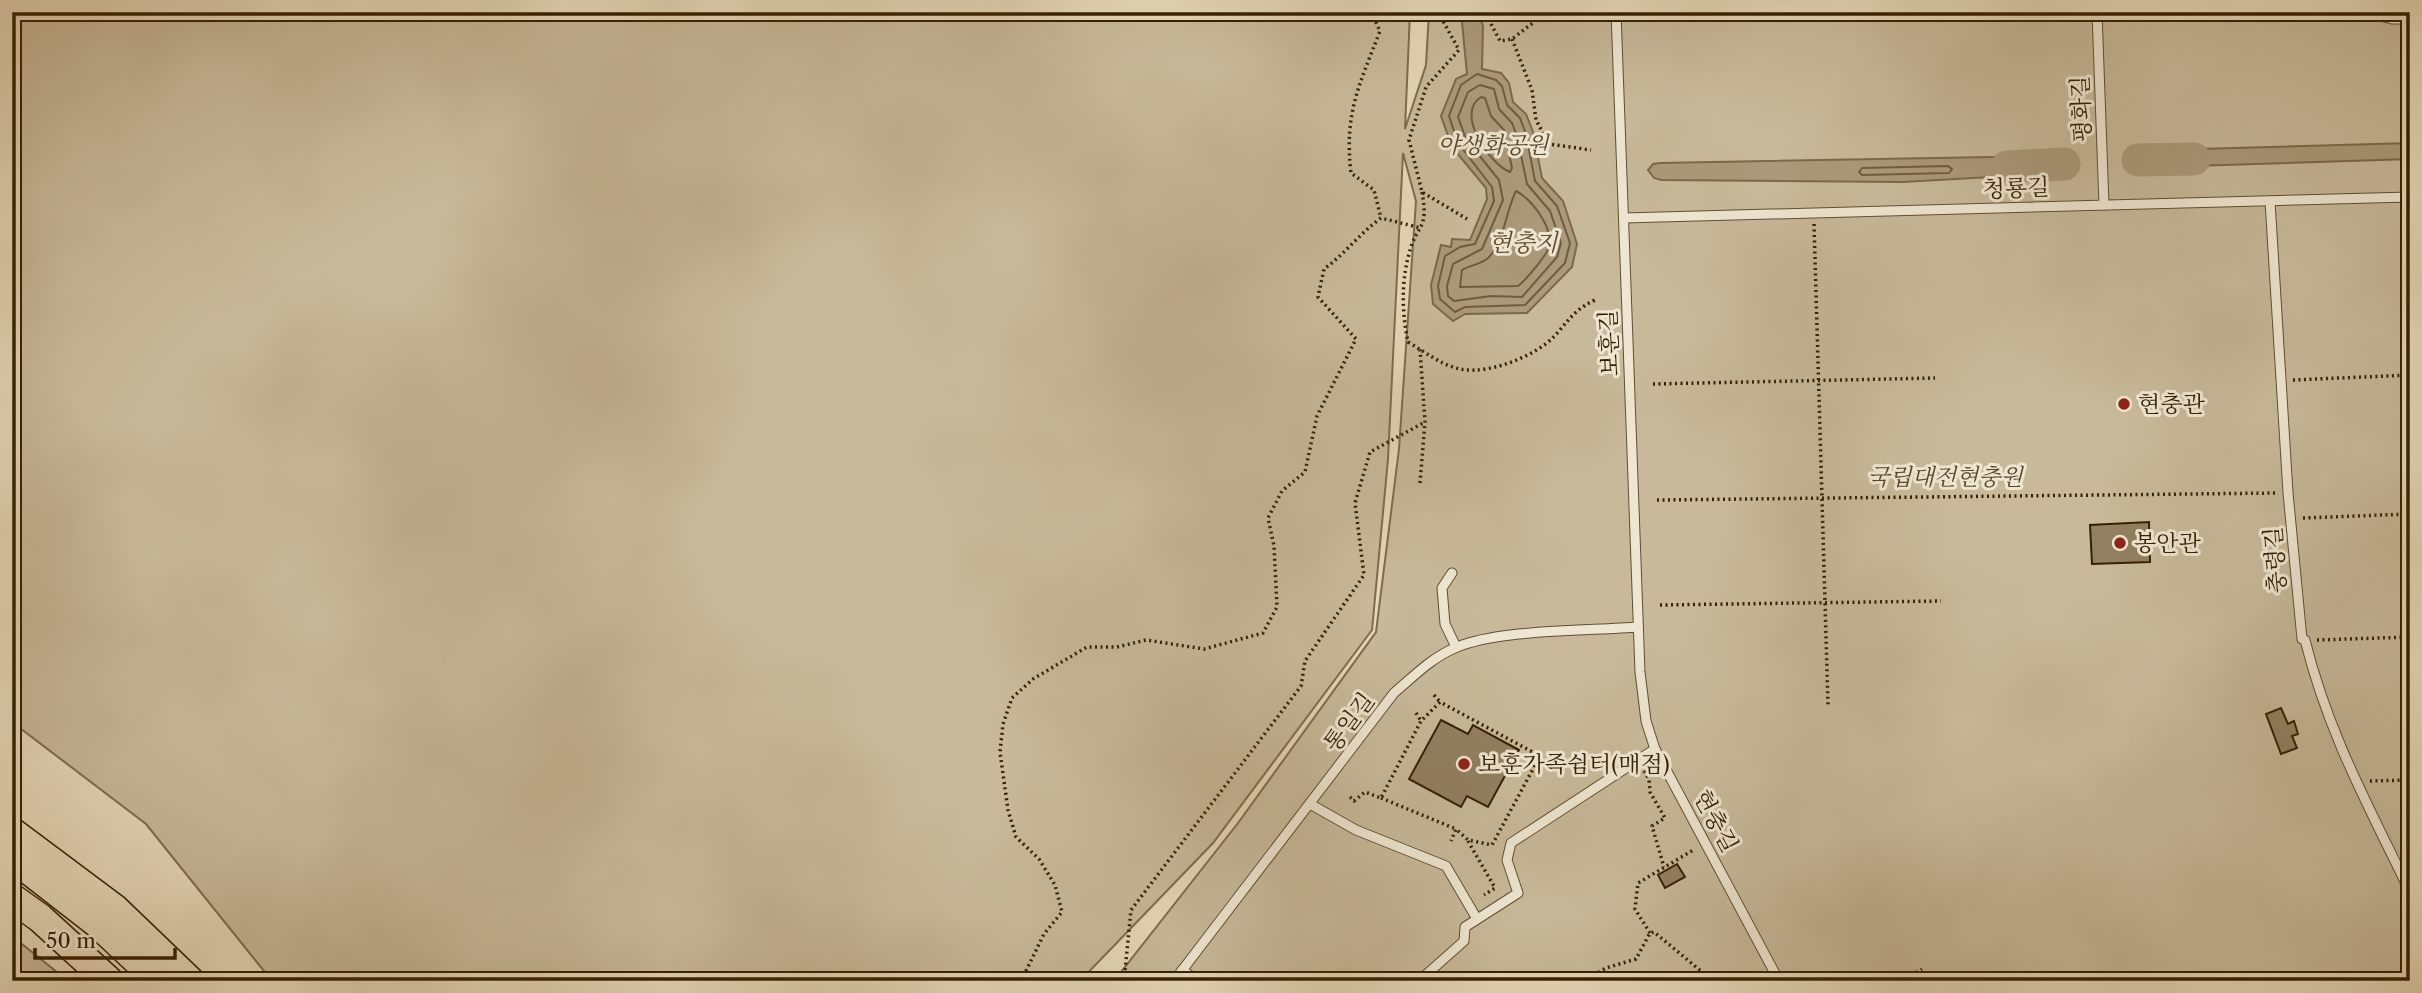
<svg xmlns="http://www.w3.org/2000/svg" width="2422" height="993" font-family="'Libre Caslon Text','Noto Serif KR',serif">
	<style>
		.green { fill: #c7b99a; stroke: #7e6c4e; stroke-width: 2 }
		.water { fill: #aa997a; stroke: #7c694a; stroke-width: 2 }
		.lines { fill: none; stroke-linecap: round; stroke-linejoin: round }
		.shore { stroke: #705c3e; stroke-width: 2 }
		.river { stroke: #aa997a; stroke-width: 33 }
		.building { fill: #918061; stroke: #362001; stroke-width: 2 }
		.lane-casing { stroke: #624e2f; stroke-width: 11 }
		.primary-casing { stroke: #362001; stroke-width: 31 }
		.path { stroke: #362001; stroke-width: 3.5; stroke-dasharray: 2 3.5; stroke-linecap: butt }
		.lane { stroke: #eee6d2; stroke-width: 9 }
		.primary { stroke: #e5d8b9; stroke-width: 28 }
		.poi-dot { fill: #8f2418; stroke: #eee6d2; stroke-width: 2.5 }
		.labels { text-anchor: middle; stroke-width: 6; stroke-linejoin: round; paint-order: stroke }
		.street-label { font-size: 23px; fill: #362001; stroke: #eee6d2 }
		.park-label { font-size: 23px; font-style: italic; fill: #5a4627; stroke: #eee6d2 }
		.poi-label { font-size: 23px; fill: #362001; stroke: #eee6d2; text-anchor: start }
		.water-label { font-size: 24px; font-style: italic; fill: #5f4a2b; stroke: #eee6d2 }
	</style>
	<rect width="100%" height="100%" fill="#e5d8b9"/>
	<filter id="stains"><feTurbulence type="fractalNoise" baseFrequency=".00286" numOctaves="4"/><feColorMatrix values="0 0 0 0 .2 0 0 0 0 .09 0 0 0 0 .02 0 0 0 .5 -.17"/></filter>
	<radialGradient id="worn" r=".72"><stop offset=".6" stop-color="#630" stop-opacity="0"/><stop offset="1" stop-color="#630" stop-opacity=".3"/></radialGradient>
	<g class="green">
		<polygon points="12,12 1410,12 1405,129 1426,65 1429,12 2410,12 2410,981 1114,981 1238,823 1376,632 1399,449 1416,201 1403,153 1388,459 1372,630 1213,843 1080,981 272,981 146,824 12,722"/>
		<polygon points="12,936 68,981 12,980"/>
	</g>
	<g class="water">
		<polygon points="1461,12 1478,12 1483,26 1482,69 1501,73 1509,83 1513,102 1526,114 1533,132 1542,178 1563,201 1577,244 1572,267 1527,313 1465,314 1453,321 1433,304 1431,285 1441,245 1451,247 1452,239 1470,240 1487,199 1486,188 1452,147 1441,116 1456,79 1467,74"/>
		<polygon points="2410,143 2410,159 2161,167 2151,160 2161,150"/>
		<polygon points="2044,156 2052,165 2043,174 1903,182 1661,180 1654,178 1648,170 1653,164 1660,163"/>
	</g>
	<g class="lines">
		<g class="shore">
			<polygon points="1477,74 1496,80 1502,86 1507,105 1520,118 1526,134 1535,181 1557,206 1570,243 1565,263 1525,305 1465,307 1455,312 1440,299 1438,286 1445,256 1460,247 1475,244 1494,201 1492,187 1458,143 1449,116 1461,85"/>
			<polygon points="1480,85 1494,89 1499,109 1512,123 1517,136 1527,184 1550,211 1561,243 1557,257 1522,297 1491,296 1454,301 1448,296 1447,286 1453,264 1482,249 1503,200 1499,180 1466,139 1458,117 1468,92"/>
			<path d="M1481,97L1485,98L1491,116L1504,130L1512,168L1510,172C1491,165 1454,114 1481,97Z"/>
			<polygon points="1948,166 1952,169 1949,173 1862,175 1859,172 1862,168"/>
			<path d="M1516,191C1531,199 1553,226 1549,246C1548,254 1525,281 1518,286L1460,287L1462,270C1470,265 1480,265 1488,258C1504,243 1507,207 1516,191Z"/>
		</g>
		<g class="river">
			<polyline points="2138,160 2194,159"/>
			<polyline points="2007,167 2064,164"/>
		</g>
	</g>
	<g class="building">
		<polygon points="2149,522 2150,562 2092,564 2090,525"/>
		<polygon points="2281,708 2288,724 2294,721 2298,734 2292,736 2297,748 2281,754 2266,714"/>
		<polygon points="1441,720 1468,734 1473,725 1519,750 1488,807 1467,796 1461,807 1409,779"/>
		<polygon points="1677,864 1685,877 1665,888 1658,875"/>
	</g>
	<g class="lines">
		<g class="lane-casing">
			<g id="lane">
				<polyline points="1616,12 1640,672 1646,721 1655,749 1779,981"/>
				<polyline points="2097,12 2104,205"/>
				<polyline points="2365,12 2392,19 2410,19"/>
				<path d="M2270,201L2288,493L2302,639L2305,640C2328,733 2369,807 2410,892"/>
				<polyline points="1624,218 2410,197"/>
				<polyline points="1452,573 1442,588 1445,624 1456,647"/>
				<polyline points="1310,804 1356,830 1446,866 1477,919"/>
				<polyline points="1182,970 1198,981"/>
				<path d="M1174,981L1394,693C1413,677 1431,658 1455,648C1498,629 1589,631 1638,627"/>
				<polyline points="1419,981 1464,941 1465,927 1518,893 1507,860 1511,843 1655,749"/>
			</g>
		</g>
		<g class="primary-casing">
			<g id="primary">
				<polyline points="12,832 115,909 190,981"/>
				<polyline points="12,857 97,923 159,981"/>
				<polyline points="12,898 40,918 109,981"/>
			</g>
		</g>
		<g class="path">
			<path d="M1371,12L1380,31C1359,86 1344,113 1351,173L1374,190L1381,218"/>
			<polyline points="1438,12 1459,50 1426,87 1409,140 1422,192 1467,219"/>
			<polyline points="1491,24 1500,41 1512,39 1547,12"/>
			<polyline points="1512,39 1532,90 1536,120 1549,144 1591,150"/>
			<path d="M1422,192C1429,232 1417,222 1409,254C1401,282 1402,314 1408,342C1446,365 1457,378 1503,365C1518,360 1534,353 1547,343C1567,326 1568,313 1595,300"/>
			<polyline points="1814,224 1828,705"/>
			<polyline points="2293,380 2410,375"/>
			<polyline points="1653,384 1935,378"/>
			<polyline points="1420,483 1425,422 1420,349"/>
			<polyline points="1657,500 2276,493"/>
			<polyline points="2303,518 2410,514"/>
			<polyline points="1660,605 1941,601"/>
			<polyline points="2317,640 2410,637"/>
			<polyline points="1434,695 1440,702"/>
			<polyline points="1416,713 1421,721"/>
			<polyline points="1644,771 1649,779 1650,792 1665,818 1652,826 1664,867"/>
			<polyline points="2370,781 2410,780"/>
			<polyline points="1350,797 1354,801 1365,792 1381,798 1421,721 1440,702 1540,756 1492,845 1468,840 1456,829 1451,841"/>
			<polyline points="1381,798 1456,829"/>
			<polyline points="1468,841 1495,888 1484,895"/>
			<polyline points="1650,933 1635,909 1638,883 1695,849"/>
			<path d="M1021,981L1044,934L1062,912L1055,885L1039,859L1016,837L1008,810L1000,752L1003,724L1012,698L1033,679L1087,647H1117L1146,640L1204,649L1263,633L1277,607L1274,546L1268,518L1282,491L1305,472L1317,416L1356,339L1318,297L1324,269C1345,254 1360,233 1381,218L1421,228"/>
			<polyline points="1124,981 1131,910 1301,686 1305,661 1364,575 1355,503 1370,452 1425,422"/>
			<polyline points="1584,981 1606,968 1636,959 1650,933 1654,932 1713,981"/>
			<polyline points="1902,981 1922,969"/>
		</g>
		<use href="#lane" class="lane"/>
		<use href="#primary" class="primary"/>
	</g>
	<g class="poi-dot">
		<circle cx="2124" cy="404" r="7"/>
		<circle cx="2120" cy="543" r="7"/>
		<circle cx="1464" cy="764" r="7"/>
	</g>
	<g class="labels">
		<g class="street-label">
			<text transform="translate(2081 109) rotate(-92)" y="8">평화길</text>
			<text transform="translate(2016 188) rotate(-2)" y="8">청룡길</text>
			<text transform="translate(1609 343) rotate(-92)" y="8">보훈길</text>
			<text transform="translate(2275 560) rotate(-94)" y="8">충령길</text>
			<text transform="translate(1349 722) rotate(-53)" y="8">통일길</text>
			<text transform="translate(1716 821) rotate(62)" y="8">현충길</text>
		</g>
		<g class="park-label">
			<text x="1493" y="153">야생화공원</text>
			<text x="1945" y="485">국립대전현충원</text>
		</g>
		<g class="poi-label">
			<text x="2138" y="412">현충관</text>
			<text x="2134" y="551">봉안관</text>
			<text x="1478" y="772">보훈가족쉼터(매점)</text>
		</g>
		<g class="water-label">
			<text x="1523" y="251">현충지</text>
		</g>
	</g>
	<rect width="2422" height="993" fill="none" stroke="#e5d8b9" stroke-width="42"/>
	<rect x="14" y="14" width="2394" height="965" fill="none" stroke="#362001" stroke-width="3.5"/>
	<rect x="21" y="21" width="2380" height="951" fill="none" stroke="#362001" stroke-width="2"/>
	<path d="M35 948v10h140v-10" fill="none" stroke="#362001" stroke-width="3.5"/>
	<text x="46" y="948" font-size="21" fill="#362001" stroke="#eee6d2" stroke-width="5" paint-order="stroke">50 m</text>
	<rect width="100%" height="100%" filter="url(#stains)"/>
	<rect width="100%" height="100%" fill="url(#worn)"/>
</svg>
